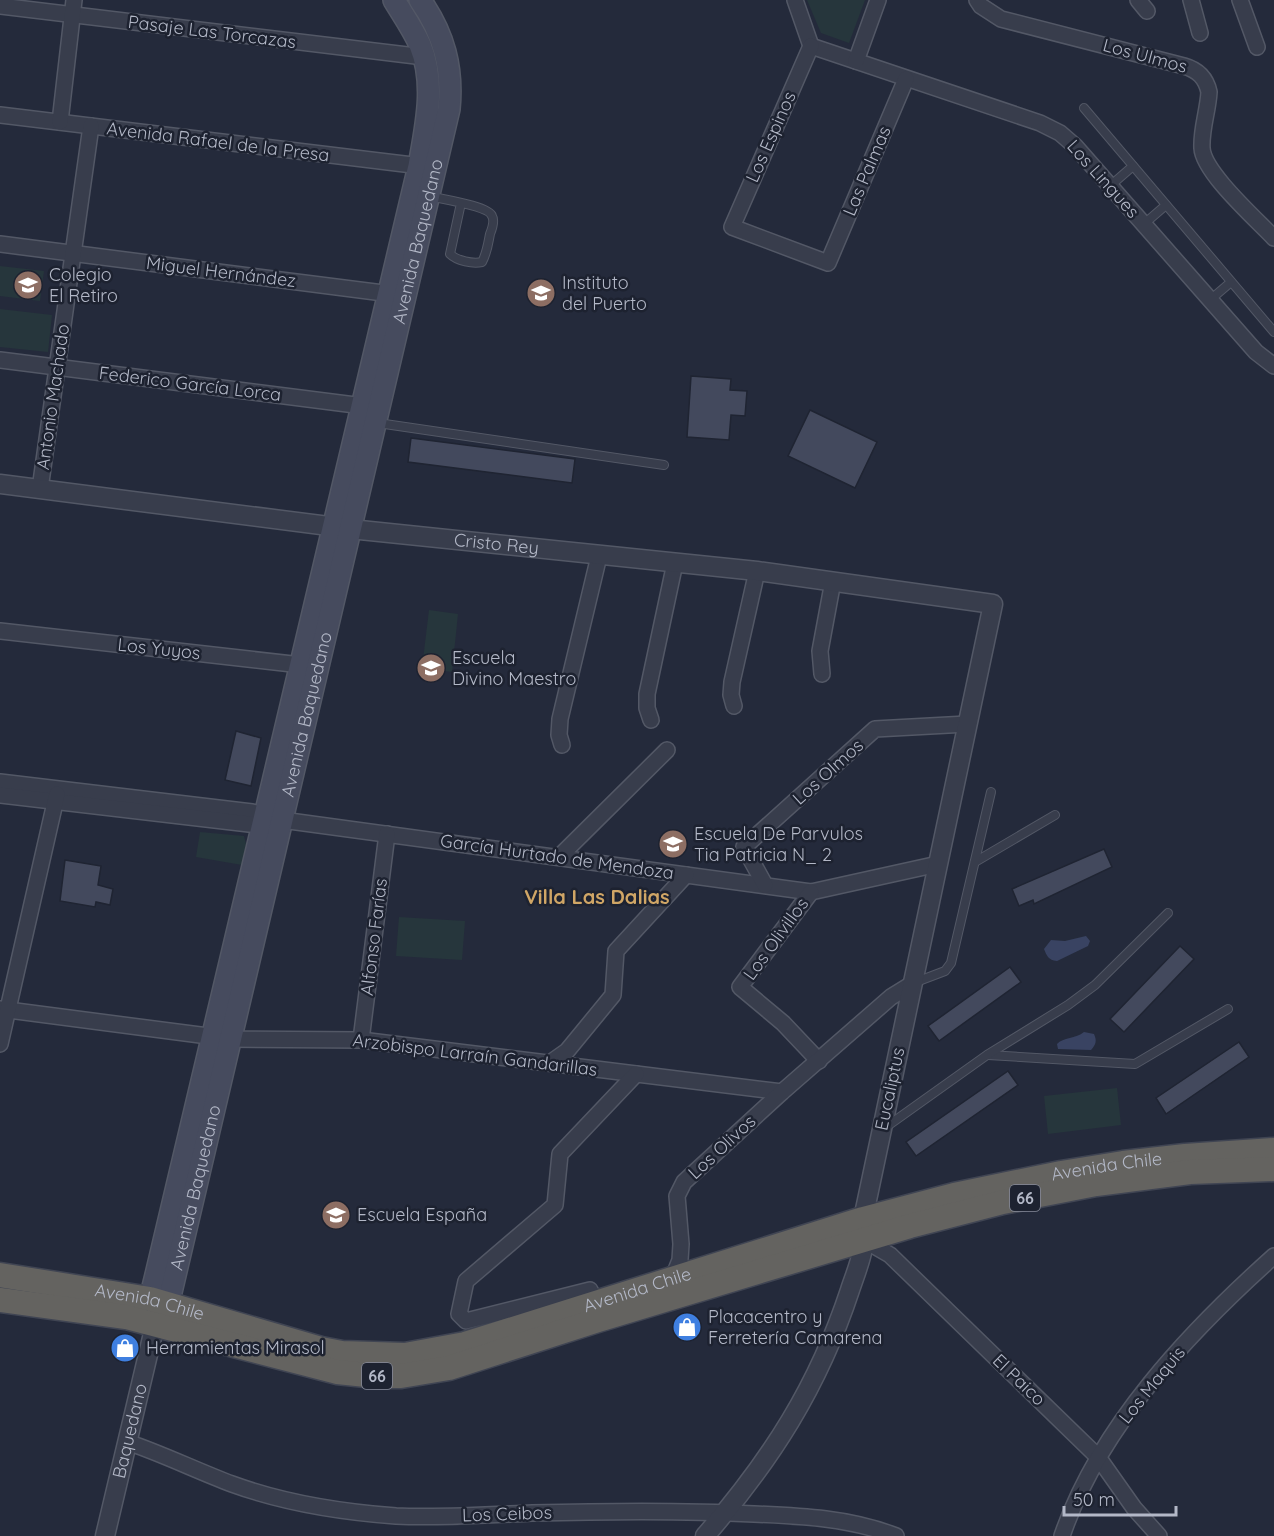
<svg xmlns="http://www.w3.org/2000/svg" width="1274" height="1536" font-family="Quicksand,sans-serif">
	<style>
		.green { fill: #26363c }
		.water { fill: #394362 }
		.building { fill: #43495d; stroke: #1f2432; stroke-width: 1.5 }
		.lines { fill: none; stroke-linecap: round; stroke-linejoin: round }
		.service-casing { stroke: #535866; stroke-width: 10 }
		.minor-casing { stroke: #535866; stroke-width: 18 }
		.tertiary-casing { stroke: #535866; stroke-width: 21 }
		.secondary-casing { stroke: #535866; stroke-width: 24 }
		.trunk-casing { stroke: #404553; stroke-width: 27 }
		.service { stroke: #383d4c; stroke-width: 8 }
		.minor { stroke: #383d4c; stroke-width: 15 }
		.tertiary { stroke: #383d4c; stroke-width: 18 }
		.secondary { stroke: #464b5e; stroke-width: 21 }
		.trunk { stroke: #646360; stroke-width: 24 }
		.labels { text-anchor: middle; stroke-width: 5; stroke-linejoin: round; paint-order: stroke }
		.shield { fill: #1d2230; stroke: #868b9a; stroke-width: 1.5 }
		.shield-label { font-size: 16px; font-weight: bold; fill: #b3b8c7 }
		.street-label { font-size: 18px; fill: #b3b8c7; stroke: #1d2230 }
		.poi-label { font-size: 18px; fill: #b3b8c7; stroke: #1d2230; text-anchor: start }
		.neighbourhood-label { font-size: 20px; font-weight: bold; fill: #d0a666; stroke: #1d2230 }
	</style>
	<rect width="100%" height="100%" fill="#242a3b"/>
	<g class="green">
		<polygon points="807,0 865,0 849,43 821,33"/>
		<polygon points="0,266 44,271 40,301 0,296"/>
		<polygon points="0,309 52,315 48,352 0,347"/>
		<polygon points="429,610 458,614 452,672 422,668"/>
		<polygon points="200,832 244,836 246,844 242,865 196,857"/>
		<polygon points="399,917 465,921 462,960 396,956"/>
		<polygon points="1117,1088 1121,1125 1048,1134 1044,1096"/>
	</g>
	<g class="water">
		<path d="M1086,936L1090,941L1088,946L1057,961C1048,960 1047,956 1044,949L1051,940L1065,941Z"/>
		<path d="M1084,1032L1094,1034C1097,1041 1096,1044 1091,1050L1058,1049L1057,1044C1063,1037 1076,1039 1084,1032Z"/>
	</g>
	<g class="building">
		<polygon points="691,376 731,379 730,390 747,391 745,416 731,415 729,440 687,437"/>
		<polygon points="810,410 877,442 855,488 788,456"/>
		<polygon points="411,438 575,459 572,483 408,462"/>
		<polygon points="236,731 261,738 251,786 225,780"/>
		<polygon points="1104,849 1112,867 1034,904 1033,900 1019,906 1012,889"/>
		<polygon points="65,860 101,866 98,885 113,889 110,905 96,902 95,907 60,901"/>
		<polygon points="1180,946 1194,959 1124,1032 1110,1019"/>
		<polygon points="1010,967 1021,982 939,1041 928,1026"/>
		<polygon points="1239,1042 1249,1057 1166,1114 1156,1098"/>
		<polygon points="1008,1071 1018,1085 916,1156 906,1142"/>
	</g>
	<g class="lines">
		<g class="service-casing">
			<g id="service">
				<polyline points="1084,108 1274,332"/>
				<polyline points="1110,186 1133,166"/>
				<path d="M429,196C441,199 489,206 492,216C495,221 492,229 490,234C488,244 487,253 482,262C473,264 457,261 450,254L461,203"/>
				<polyline points="1144,224 1166,205"/>
				<polyline points="1210,300 1231,282"/>
				<polyline points="378,423 664,465"/>
				<polyline points="975,862 1055,815"/>
				<polyline points="916,982 945,971 951,963 991,792"/>
				<polyline points="988,1055 1135,1064 1228,1009"/>
				<polyline points="886,1127 987,1055 1068,1005 1095,985 1168,913"/>
			</g>
		</g>
		<g class="minor-casing">
			<g id="minor">
				<polyline points="795,0 811,46"/>
				<path d="M977,0L981,6L1001,19L1184,66C1198,70 1206,78 1209,92C1208,111 1201,129 1202,148C1203,172 1256,219 1274,238"/>
				<polyline points="1138,0 1147,11"/>
				<polyline points="1191,0 1200,33"/>
				<polyline points="1240,0 1257,47"/>
				<polyline points="0,6 424,57"/>
				<polyline points="811,46 1040,123 1060,133 1075,146 1256,352 1274,366"/>
				<polyline points="811,46 732,227 828,263 906,79"/>
				<polyline points="856,61 878,0"/>
				<polyline points="0,115 429,167"/>
				<polyline points="60,122 74,0"/>
				<polyline points="0,244 399,295"/>
				<polyline points="0,360 371,407"/>
				<polyline points="40,489 91,126"/>
				<polyline points="0,631 310,666"/>
				<polyline points="822,674 820,651 833,581"/>
				<polyline points="734,706 731,695 732,682 757,571"/>
				<polyline points="651,720 647,708 647,694 675,563"/>
				<polyline points="562,745 559,735 560,719 599,556"/>
				<polyline points="0,782 252,812 282,820 811,892 938,864"/>
				<polyline points="0,795 249,824 263,825 271,823"/>
				<polyline points="559,857 667,750"/>
				<polyline points="765,885 744,847 875,729 967,724"/>
				<polyline points="811,892 740,987 783,1023 819,1061"/>
				<polyline points="0,1009 231,1039 361,1040 782,1092"/>
				<polyline points="361,1040 387,834"/>
				<polyline points="0,1044 57,794"/>
				<polyline points="550,1063 567,1051 613,995 616,951 686,875"/>
				<polyline points="864,1240 890,1255 1098,1457 1134,1508 1159,1536"/>
				<polyline points="670,1280 676,1270 680,1260 681,1244 677,1196 684,1182 782,1092 891,997 912,984"/>
				<polyline points="594,1303 590,1290 466,1321 459,1314 466,1281 555,1205 560,1154 636,1074"/>
				<path d="M127,1442C163,1454 197,1471 232,1484C284,1503 341,1512 396,1516C441,1518 487,1515 532,1513C606,1511 680,1510 754,1514C802,1516 850,1518 896,1536"/>
				<path d="M1062,1536C1099,1427 1189,1332 1274,1256"/>
			</g>
		</g>
		<g class="tertiary-casing">
			<g id="tertiary">
				<path id="s1" d="M0,484L360,530L757,571L993,604L863,1219C869,1242 857,1269 850,1290C818,1387 771,1460 705,1536"/>
				<path id="s2" d="M105,1536L155,1325"/>
			</g>
		</g>
		<g class="secondary-casing">
			<g id="secondary">
				<path d="M153,1316L150,1299L155,1279L419,166C426,126 436,84 420,45C413,29 403,15 394,0"/>
				<path id="s3" d="M160,1317L168,1305L449,109C453,68 444,34 420,0"/>
			</g>
		</g>
		<g class="trunk-casing">
			<g id="trunk">
				<path id="s4" d="M0,1275L150,1299L321,1349L342,1353L405,1355L465,1344L863,1219L954,1195L1061,1173L1123,1163L1185,1156L1274,1150"/>
				<polyline points="0,1300 126,1317 337,1372 376,1376 401,1376 449,1368 598,1320 910,1226 1003,1202 1096,1184 1190,1172 1274,1169"/>
			</g>
		</g>
		<use href="#service" class="service"/>
		<use href="#minor" class="minor"/>
		<use href="#tertiary" class="tertiary"/>
		<use href="#secondary" class="secondary"/>
		<use href="#trunk" class="trunk"/>
	</g>
	<defs>
		<g id="school-disc" transform="scale(1.5)"><circle r="9.5" fill="#8d6e63" stroke="#1d2230"/><path d="M0-5L7-2L0 1L-7-2ZM-4 1L0 2.5L4 1V4Q0 6-4 4Z" fill="#fff"/></g>
		<g id="shop-disc" transform="scale(1.5)"><circle r="9.5" fill="#3f7fe0" stroke="#1d2230"/><path d="M-5-2.5h2.3a2.7 3.5 0 0 1 5.4 0H5L5.5 6h-11ZM-1.5-2.5h3a1.5 2.3 0 0 0-3 0Z" fill="#fff"/></g>
	</defs>
	<g fill-rule="evenodd">
		<use href="#school-disc" x="28" y="285"/>
		<use href="#school-disc" x="541" y="293"/>
		<use href="#school-disc" x="431" y="668"/>
		<use href="#school-disc" x="673" y="844"/>
		<use href="#school-disc" x="336" y="1215"/>
		<use href="#shop-disc" x="687" y="1327"/>
		<use href="#shop-disc" x="125" y="1348"/>
	</g>
	<g class="labels">
		<g class="shield">
			<rect x="1010" y="1185" width="30" height="26" rx="4.5"/>
			<rect x="362" y="1363" width="30" height="26" rx="4.5"/>
		</g>
		<g class="shield-label">
			<text x="1025" y="1204">66</text>
			<text x="377" y="1382">66</text>
		</g>
		<g class="street-label">
			<text transform="translate(212 32) rotate(7)" y="6">Pasaje Las Torcazas</text>
			<text transform="translate(1145 56) rotate(15)" y="6">Los Ulmos</text>
			<text transform="translate(771 137) rotate(-66)" y="6">Los Espinos</text>
			<text transform="translate(218 142) rotate(7)" y="6">Avenida Rafael de la Presa</text>
			<text transform="translate(867 171) rotate(-67)" y="6">Las Palmas</text>
			<text transform="translate(1103 179) rotate(48)" y="6">Los Lingues</text>
			<text dy="6" stroke="none"><textPath href="#s3" startOffset="1107">Avenida Baquedano</textPath></text>
			<text transform="translate(221 272) rotate(7)" y="6">Miguel Hernández</text>
			<text transform="translate(190 384) rotate(7)" y="6">Federico García Lorca</text>
			<text transform="translate(53 397) rotate(-82)" y="6">Antonio Machado</text>
			<text dy="6" stroke="none"><textPath href="#s1" startOffset="500">Cristo Rey</textPath></text>
			<text transform="translate(159 649) rotate(6)" y="6">Los Yuyos</text>
			<text dy="6" stroke="none"><textPath href="#s3" startOffset="621">Avenida Baquedano</textPath></text>
			<text transform="translate(828 772) rotate(-42)" y="6">Los Olmos</text>
			<text transform="translate(557 857) rotate(8)" y="6">García Hurtado de Mendoza</text>
			<text transform="translate(374 937) rotate(-83)" y="6">Alfonso Farías</text>
			<text transform="translate(776 939) rotate(-54)" y="6">Los Olivillos</text>
			<text transform="translate(475 1055) rotate(7)" y="6">Arzobispo Larraín Gandarillas</text>
			<text transform="translate(890 1089) rotate(-78)" y="6">Eucaliptus</text>
			<text transform="translate(722 1147) rotate(-43)" y="6">Los Olivos</text>
			<text dy="6" stroke="none"><textPath href="#s4" startOffset="1142">Avenida Chile</textPath></text>
			<text dy="6" stroke="none"><textPath href="#s3" startOffset="135">Avenida Baquedano</textPath></text>
			<text dy="6" stroke="none"><textPath href="#s4" startOffset="656">Avenida Chile</textPath></text>
			<text dy="6" stroke="none"><textPath href="#s4" startOffset="152">Avenida Chile</textPath></text>
			<text transform="translate(1019 1380) rotate(44)" y="6">El Paico</text>
			<text transform="translate(1152 1385) rotate(-51)" y="6">Los Maquis</text>
			<text dy="6" stroke="none"><textPath href="#s2" startOffset="108">Baquedano</textPath></text>
			<text transform="translate(507 1514) rotate(-2)" y="6">Los Ceibos</text>
		</g>
		<g class="poi-label">
			<text x="49" y="281">Colegio<tspan x="49" dy="21">El Retiro</tspan></text>
			<text x="562" y="289">Instituto<tspan x="562" dy="21">del Puerto</tspan></text>
			<text x="452" y="664">Escuela<tspan x="452" dy="21">Divino Maestro</tspan></text>
			<text x="694" y="840">Escuela De Parvulos<tspan x="694" dy="21">Tia Patricia N_ 2</tspan></text>
			<text x="357" y="1221">Escuela España</text>
			<text x="708" y="1323">Placacentro y<tspan x="708" dy="21">Ferretería Camarena</tspan></text>
			<text x="146" y="1354">Herramientas Mirasol</text>
		</g>
		<g class="neighbourhood-label">
			<text x="597" y="904">Villa Las Dalias</text>
		</g>
	</g>
	<path d="M1064 1506v9h112v-9" fill="none" stroke="#b3b8c7" stroke-width="3"/>
	<text x="1073" y="1506" font-size="18" fill="#b3b8c7" stroke="#1d2230" stroke-width="4.5" paint-order="stroke">50 m</text>
</svg>
